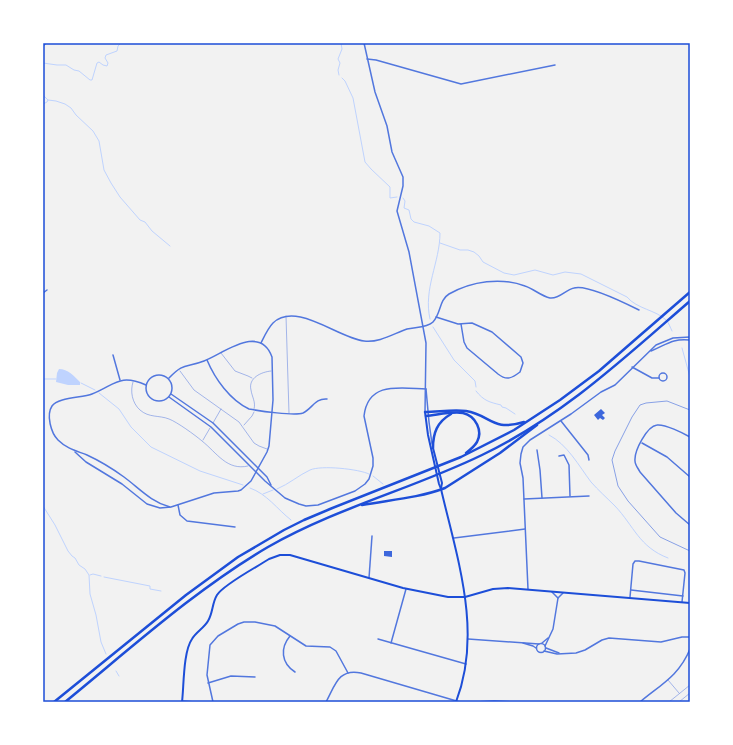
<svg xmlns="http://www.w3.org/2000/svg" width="733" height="745" font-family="'Fira Sans Condensed',sans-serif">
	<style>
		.water { fill: #bfd3fe }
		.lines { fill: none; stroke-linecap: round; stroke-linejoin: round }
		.stream { stroke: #bfd3fe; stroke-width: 1 }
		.building { fill: #3d67dc }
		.path { stroke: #1d4ed8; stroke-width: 0.5 }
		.service { stroke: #5277de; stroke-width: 0.5 }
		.minor { stroke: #5277de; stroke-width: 1.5 }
		.tertiary { stroke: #5277de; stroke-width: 1.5 }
		.secondary { stroke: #1d4ed8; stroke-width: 2 }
		.motorway { stroke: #1d4ed8; stroke-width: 2.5 }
		.neatline { fill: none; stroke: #1d4ed8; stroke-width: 1.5 }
	</style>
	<rect width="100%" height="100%" fill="#f2f2f2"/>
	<path class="water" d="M59,369C68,369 74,376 80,382V385H68L56,382L57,373Z"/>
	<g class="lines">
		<g class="stream">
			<polyline points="43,63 57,65 66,65 74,70 79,71 90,80 92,80 97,63 99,62 103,65 107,66 108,63 105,58 106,55 117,51 118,46 121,43"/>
			<polyline points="339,75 338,70 340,63 338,59 342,49 341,43"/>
			<polyline points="342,78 345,81 353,98 365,162 371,169 390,187 390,198 397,197"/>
			<polyline points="43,95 48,100 47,102 43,104"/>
			<polyline points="48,100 56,101 65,104 71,108 76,115 93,131 99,141 104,170 111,183 120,197 140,220 145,222 152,231 170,246"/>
			<path d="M403,198L405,201L404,208L409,210L411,219L414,222L429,226L440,233C440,262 423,289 430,319"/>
			<path d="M440,243L460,250H468L474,252L479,256L483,262L504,273L514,275L535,270L553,275L565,272L581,274L627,297C637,309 656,310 666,320C669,323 670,327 672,331"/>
			<polyline points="433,327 454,360 475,381 476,387"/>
			<polyline points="682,348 690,377"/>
			<polyline points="43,379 56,379"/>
			<polyline points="81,383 95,390"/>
			<path d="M476,391C484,401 489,402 501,405L502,407L506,408L515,414"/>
			<polyline points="99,393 119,409 131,427 151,447 200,471 243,485"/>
			<path d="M549,435C567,444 579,466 591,482C598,490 607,498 615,506C634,526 639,547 668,558"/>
			<polyline points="373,476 383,484"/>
			<path d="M250,488C267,494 277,509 291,520"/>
			<path d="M277,489C289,484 299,475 310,470C321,465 359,469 369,474"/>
			<polyline points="263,494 273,490"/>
			<polyline points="43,506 55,525 68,551 72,556 75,558 79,565 85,569 89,575 90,594 96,615 101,642 106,654"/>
			<polyline points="90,575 93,574 101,576"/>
			<polyline points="104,577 150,586 150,589 161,591"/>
			<polyline points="116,671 119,676"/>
		</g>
	</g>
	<g class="building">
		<polygon points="601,409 605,413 602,415 605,418 603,420 600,418 598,420 594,415"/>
		<polygon points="384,551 392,551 392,557 384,556"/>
	</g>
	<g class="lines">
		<polyline class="path" points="690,410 667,401 646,403 640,405 632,417 615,451 612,460 618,486 628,501 660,537 690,551"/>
		<g class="service">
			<polyline points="286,316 289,413"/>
			<polyline points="221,353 235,371 248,376 252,378"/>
			<polyline points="180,371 194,390 239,422 254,443 259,446 267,449"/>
			<path d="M133,382C130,391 132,403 140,410C149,418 159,415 169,419C177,422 195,435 202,441C217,453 227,471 248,466"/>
			<path d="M254,409C256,402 252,397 251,390C248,378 261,372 271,371"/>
			<polyline points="213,423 221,409"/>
			<polyline points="244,425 252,416 254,412"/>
			<polyline points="203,440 210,428"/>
			<polyline points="668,680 679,693"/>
			<polyline points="669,702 690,685"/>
			<polyline points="679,702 690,693"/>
		</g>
		<g class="minor">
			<polyline points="367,59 376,60 461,84 555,65"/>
			<polyline points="43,293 47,290"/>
			<path d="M436,317L458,324L472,323L492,332L521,357L523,363L520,372C512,378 507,381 498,374L467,348L464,342L461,324"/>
			<path d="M261,343C264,337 268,328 273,323C296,301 338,338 364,341C379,343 393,334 407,329C415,327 427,328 433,322C441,314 439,300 449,294C472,281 501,277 525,286C534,289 541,296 550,298C560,299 565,290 574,288C587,284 627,304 639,310"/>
			<polyline points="113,355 120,380"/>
			<path d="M207,360C215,379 230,400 249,409C260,411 294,416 303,413C312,409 315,398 327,399"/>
			<polyline points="632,367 652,378 659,378"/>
			<circle cx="663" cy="377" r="4"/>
			<circle cx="159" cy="388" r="13"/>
			<path d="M146,385C119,373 115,385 92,394C83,398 58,397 52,406C46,415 51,433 58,440C67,449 77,451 87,455C100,461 113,469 124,477C139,488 151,502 170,507"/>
			<polyline points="171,394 213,423 267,477 271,485"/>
			<path d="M169,397L211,427L265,481L285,498L299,504L306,506L318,505L355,491L365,484L369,479L373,466V458L364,416C368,381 400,388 426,389"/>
			<polyline points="561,421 588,455 589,460"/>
			<path d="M690,437C683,433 665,424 657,425C647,426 634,451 635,461C635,465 638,468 640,472L676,513L690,525"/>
			<polyline points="642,443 667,457 690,477"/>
			<polyline points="537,450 540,470 542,498"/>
			<path d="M75,452L86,462L122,484L147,504L160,508L171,507L214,493L238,491L241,490L251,481L267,452L269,446L273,400L272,357C260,323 223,354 204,361C186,368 184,362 169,378"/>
			<polyline points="559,456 564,455 569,465 570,496"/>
			<polyline points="524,499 589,496"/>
			<polyline points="178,505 180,515 187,521 235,527"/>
			<polyline points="369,578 372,536"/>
			<polyline points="631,590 683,596"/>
			<polyline points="552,592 558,598"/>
			<polyline points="630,597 633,564 635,561 639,561 684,570 685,573 682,602"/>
			<path d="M290,636C280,648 281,663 295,672"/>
			<polyline points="378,639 466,664"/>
			<polyline points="468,639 539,644"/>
			<polyline points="391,643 406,589"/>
			<polyline points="523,643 533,646 536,648"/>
			<polyline points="542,643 548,638"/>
			<circle cx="541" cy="648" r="4.5"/>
			<polyline points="545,646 553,629 558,598 563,593"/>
			<polyline points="546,648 559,653"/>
			<polyline points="544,651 557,654 576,653 585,650 602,640 609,638 661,642 682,637 690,637"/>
			<polyline points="208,683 231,676 255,677"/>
			<polyline points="183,701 195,702"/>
			<polyline points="213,702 207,675 210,645 218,636 238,624 244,622 255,622 275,626 306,646 330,647 336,651 348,673"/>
			<path d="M326,702C335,686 338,668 361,673L460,702"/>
			<polyline points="476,702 494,701 515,702"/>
		</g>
		<g class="tertiary">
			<polyline points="364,43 375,92 387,126 392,152 403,177 403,186 397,211 409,252 426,343 425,412"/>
			<polyline points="43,46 46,43"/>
			<path d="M651,351C666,345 672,338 690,340"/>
			<polyline points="426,389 429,422 432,444"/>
			<polyline points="454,538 525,529"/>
			<polyline points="528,589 523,478 520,463 521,454 523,447 530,440 571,414 601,392 615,385 656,345 673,338 690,337"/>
			<path d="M640,702C660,685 679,676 690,649"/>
		</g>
		<g class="secondary">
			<path d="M425,412L428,435L439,484L441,489C457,558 483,632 456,702"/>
			<polyline points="433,448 442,483 441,488"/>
			<path d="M182,702C184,686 183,652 192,639C196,632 204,628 208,621C213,613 212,603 217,595C224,584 257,567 269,559L280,555H290L403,588L448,597H465L493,589L508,588L690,603"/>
		</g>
		<g class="motorway">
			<path d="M425,412C438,412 453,409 466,411C491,415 492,432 524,422"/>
			<path d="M426,416C437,415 452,411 463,413C476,416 483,431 477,442C474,447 470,450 466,453"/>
			<path d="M433,448C433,433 437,422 451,414"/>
			<path d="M362,505C389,500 419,498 445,488L500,453L537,425"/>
			<polyline points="54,702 186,595 238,557 284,530 304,520 330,509 461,457 514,430 560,400 599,371 690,292"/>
			<path d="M65,702C130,649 196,589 268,547C336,508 412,489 482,455C563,416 623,359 690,301"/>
		</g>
	</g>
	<rect width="733" height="745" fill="none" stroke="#ffffff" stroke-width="88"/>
	<rect x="44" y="44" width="645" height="657" class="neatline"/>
</svg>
